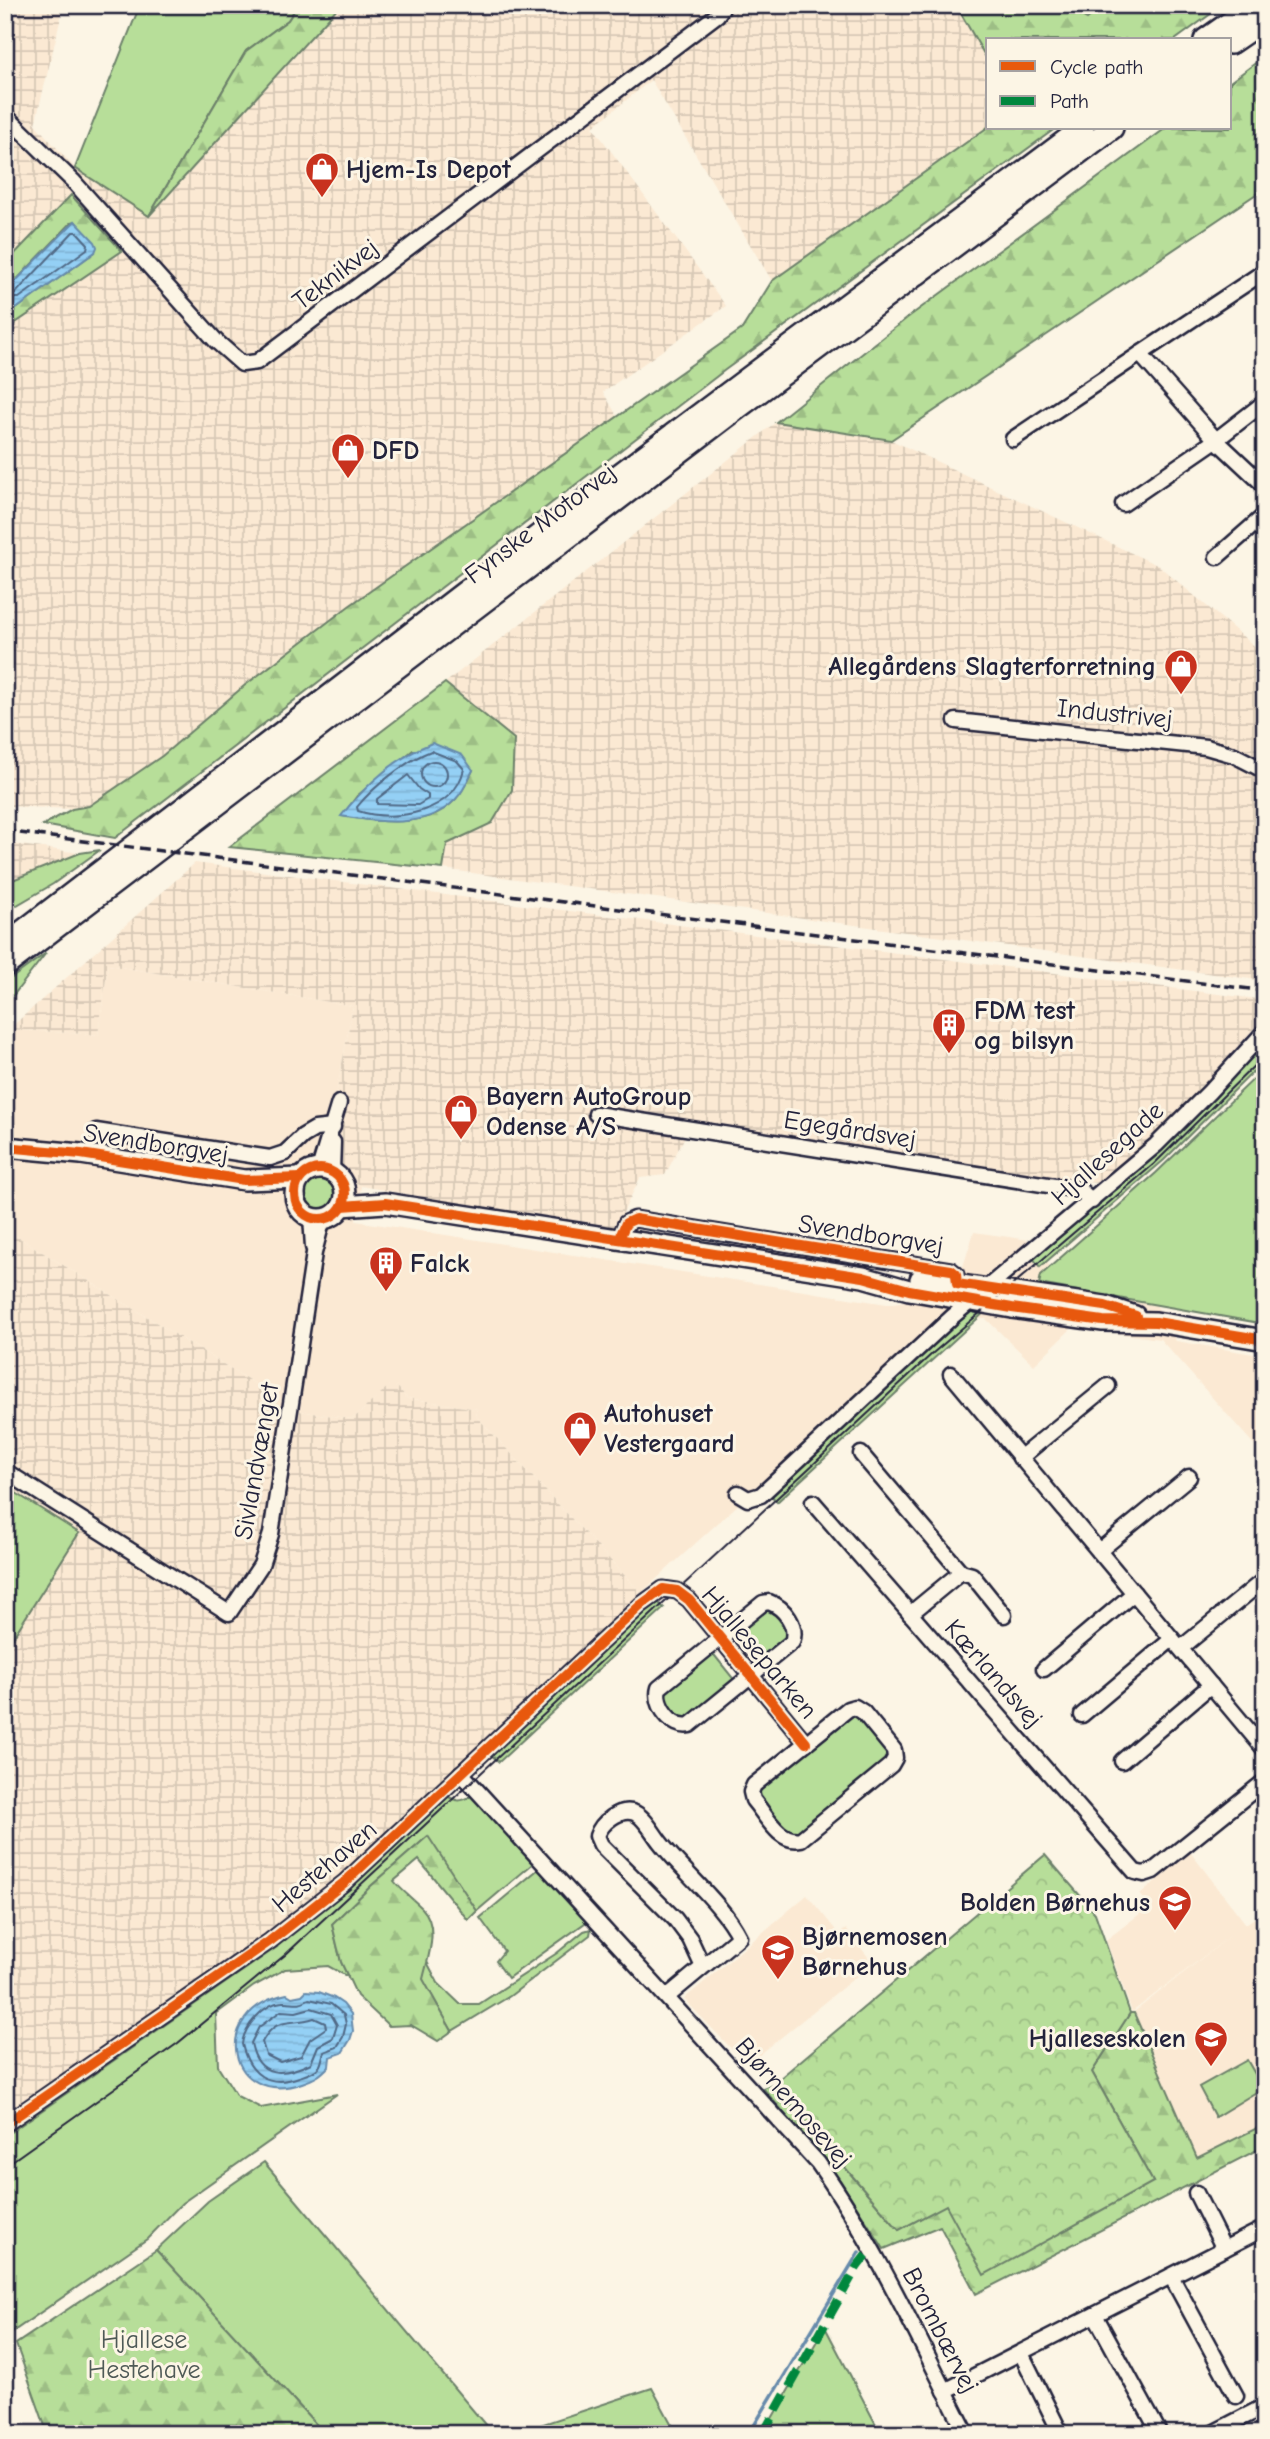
<svg xmlns="http://www.w3.org/2000/svg" width="1270" height="2439" font-family="'Comic Neue',sans-serif">
	<style>
		.built { fill: #fbe9d3 }
		.industrial { fill: url(#industrial-grid) }
		.grass { fill: #b7de99; stroke: #6c806a; stroke-width: 2 }
		.forest { fill: url(#forest-firs); stroke: #6c806a; stroke-width: 2; fill-rule: evenodd }
		.park { fill: url(#park-crowns); stroke: #6c806a; stroke-width: 2 }
		.water { fill: url(#water-rules); stroke: #668aab; stroke-width: 2 }
		.lines { fill: none; stroke-linecap: round; stroke-linejoin: round }
		.shore { stroke: #506885; stroke-width: 2 }
		.stream { stroke: #668aab; stroke-width: 3.5 }
		.minor-casing { stroke: #22223b; stroke-width: 19 }
		.major-casing { stroke: #22223b; stroke-width: 24 }
		.highway-casing { stroke: #22223b; stroke-width: 26 }
		.minor { stroke: #fcf5e5; stroke-width: 14 }
		.major { stroke: #fcf5e5; stroke-width: 19 }
		.highway { stroke: #fcf5e5; stroke-width: 21 }
		.tram { stroke: #22223b; stroke-width: 2 }
		.rail { stroke: #22223b; stroke-width: 3.5; stroke-dasharray: 10 5; stroke-linecap: butt }
		.quiet { stroke: #00873e; stroke-width: 9; stroke-dasharray: 18 9; stroke-linecap: butt }
		.cycleway-casing { stroke: #fcf5e5; stroke-width: 15 }
		.cycleway { stroke: #e8590c; stroke-width: 10 }
		.labels { text-anchor: middle; stroke-width: 6; stroke-linejoin: round; paint-order: stroke }
		.poi-label { font-size: 26px; font-weight: bold; fill: #22223b; stroke: #fcf5e5; text-anchor: start }
		.street-label { font-size: 26px; fill: #22223b; stroke: #fcf5e5 }
		.park-label { font-size: 26px; fill: #4f5a57; stroke: #fcf5e5 }
	</style>
	<defs>
		<pattern id="industrial-grid" width="8" height="8" patternUnits="userSpaceOnUse" patternTransform="scale(1.75)"><rect width="8" height="8" fill="#fbe9d3"/><path d="M0 4h8M4 0v8" fill="none" stroke="#d7c8b6"/></pattern>
		<pattern id="forest-firs" width="22" height="20" patternUnits="userSpaceOnUse" patternTransform="scale(1.75)"><rect width="22" height="20" fill="#b7de99"/><path d="M5 1l3.5 6h-7zM16 11l3.5 6h-7z" fill="#9dbe85"/></pattern>
		<pattern id="park-crowns" width="20" height="18" patternUnits="userSpaceOnUse" patternTransform="scale(1.75)"><rect width="20" height="18" fill="#b7de99"/><path d="M2 6a3 3 0 1 1 6 0M12 15a3 3 0 1 1 6 0" fill="none" stroke="#9dbe85"/></pattern>
		<pattern id="water-rules" width="6" height="5" patternUnits="userSpaceOnUse" patternTransform="scale(1.75)"><rect width="6" height="5" fill="#94d0f5"/><path d="M0 2.5h6" fill="none" stroke="#7fb2d3"/></pattern>
	</defs>
	<rect width="100%" height="100%" fill="#fcf5e5"/>
	<filter id="ink" filterUnits="userSpaceOnUse"><feTurbulence type="fractalNoise" baseFrequency=".0143" numOctaves="2"/><feDisplacementMap in="SourceGraphic" scale="14" xChannelSelector="R" yChannelSelector="G"/><feConvolveMatrix kernelMatrix="1 2 1 2 8 2 1 2 1" color-interpolation-filters="sRGB"/></filter>
	<g filter="url(#ink)">
		<g class="built">
			<polygon points="108,965 353,1006 324,1158 361,1186 356,1221 887,1304 912,1300 960,1276 974,1232 1029,1240 1050,1266 1107,1216 1176,1341 1265,1356 1265,1457 1160,1339 1073,1327 1034,1365 986,1319 938,1319 921,1338 641,1593 476,1416 477,1409 407,1398 393,1383 353,1419 299,1411 5,1229 5,1033 9,1029 98,1035"/>
			<polygon points="1190,1852 1246,1924 1265,1910 1265,2124 1197,2158 1134,2012 1234,1933 1132,2012 1106,1940 1150,1906 1140,1895"/>
			<polygon points="807,1895 839,1934 846,1929 873,1963 747,2065 684,1999"/>
		</g>
		<g class="industrial">
			<polygon points="5,5 64,5 35,124 75,168 149,216 340,5 956,5 988,61 988,127 772,281 651,80 593,127 726,306 603,392 618,417 349,606 244,686 162,756 89,806 72,809 5,806"/>
			<polygon points="776,422 891,440 1159,566 1265,655 1265,981 443,869 447,844 492,823 512,790 514,740 445,683"/>
			<polygon points="5,843 80,853 5,883"/>
			<polygon points="195,863 1265,1000 1265,1017 1188,1102 1111,1177 1096,1183 690,1127 665,1175 640,1178 614,1231 361,1186 324,1158 353,1006 108,965 98,1035 9,1029"/>
			<polygon points="5,1229 299,1411 353,1419 393,1382 407,1398 477,1409 476,1416 641,1593 352,1868 265,1938 5,2115"/>
		</g>
		<g class="grass">
			<polygon points="140,5 298,5 288,20 246,51 149,216 75,168"/>
			<polygon points="100,850 53,884 5,912 5,883 80,853"/>
			<polygon points="46,953 5,1006 5,983"/>
			<polygon points="1265,1041 1265,1060 1164,1160 1040,1267 1033,1258"/>
			<polygon points="1265,1068 1265,1324 1039,1284 1041,1275 1156,1173"/>
			<circle cx="318" cy="1194" r="16"/>
			<polygon points="979,1309 987,1310 777,1502 770,1494 968,1311"/>
			<polygon points="5,1486 79,1533 5,1650"/>
			<polygon points="656,1600 664,1608 499,1762 490,1754"/>
			<polygon points="764,1609 773,1609 790,1630 789,1639 760,1662 735,1632"/>
			<polygon points="711,1651 736,1682 686,1721 678,1720 662,1700 663,1691"/>
			<polygon points="855,1713 889,1751 890,1757 797,1836 788,1835 757,1797 758,1788 802,1752 811,1749 815,1741 849,1714"/>
			<path d="M445,1795C456,1801 460,1803 471,1796L482,1804L536,1861L477,1911L427,1837L371,1886L332,1924L341,1962L348,1977L328,1966L285,1969L254,1986L216,2014L218,2066L237,2096L261,2108L337,2094L182,2203L147,2239L5,2337V2136L277,1947L275,1944Z"/>
			<polygon points="541,1867 589,1920 508,1978 496,1961 504,1951 480,1918"/>
			<polygon points="591,1929 590,1935 510,1996 452,2031 422,1979 427,1962 438,1983 460,2004 479,2004 557,1953 584,1931"/>
			<polygon points="1247,2060 1263,2088 1215,2117 1199,2087"/>
			<polygon points="264,2162 493,2434 325,2434 156,2250 208,2201"/>
			<polygon points="825,2327 881,2434 763,2434"/>
			<polygon points="652,2388 677,2434 527,2434 525,2430"/>
		</g>
		<g class="forest">
			<polygon points="298,5 340,5 149,216 246,51 288,20"/>
			<polygon points="956,5 1062,5 1087,19 1104,5 1223,5 1175,40 988,40 988,61"/>
			<polygon points="1265,56 1265,188 891,440 776,422 907,318 1166,128 1230,128 1230,82"/>
			<polygon points="988,127 1056,128 725,370 115,838 43,825 72,809 89,806 162,756 244,686 349,606 742,329 772,281"/>
			<polygon points="71,195 122,251 5,330 5,317 95,252 75,221 72,222 5,292 5,264"/>
			<path d="M445,683L514,739L512,790L492,823L447,844L443,869L229,847ZM413,750L473,770C469,778 465,787 460,794C433,831 380,822 342,816L357,796Z"/>
			<path d="M428,1836L477,1911L468,1920L419,1860L394,1881C402,1891 413,1899 422,1908C440,1927 428,1957 423,1979L452,2031L438,2041L411,2025L389,2026L357,1996L341,1962L332,1924L371,1886Z"/>
			<polygon points="1130,2013 1134,2013 1197,2158 1265,2124 1265,2146 976,2294 940,2226 884,2249 840,2180 763,2088 773,2084 899,2230 946,2204 1153,2182 1092,2072"/>
			<polygon points="156,2250 325,2434 60,2434 45,2426 16,2344"/>
		</g>
		<polygon class="park" points="1045,1855 1095,1913 1130,2013 1092,2072 1153,2182 984,2275 946,2205 899,2230 773,2084"/>
		<g class="water">
			<polygon points="75,221 95,242 97,247 95,252 5,317 5,292"/>
			<path d="M432,743L462,755L473,770C469,778 465,787 460,794C432,831 380,822 341,816C365,786 396,757 432,743Z"/>
			<path d="M306,1991L319,1992L334,1998L343,2004L351,2014L353,2031L350,2040L342,2053L330,2057L329,2066C320,2076 314,2079 302,2083C229,2109 206,2011 287,1994L292,1997L302,1995Z"/>
		</g>
		<g class="lines">
			<g class="shore">
				<polyline points="5,296 13,296 73,232 77,232 88,244 87,249 19,298 15,298 5,308"/>
				<path d="M431,751L457,761L464,769C454,813 395,823 358,811L357,807C373,787 407,760 431,751Z"/>
				<circle cx="434" cy="774" r="13"/>
				<polygon points="408,775 419,789 428,795 428,799 418,805 377,804 377,799"/>
				<path d="M309,1999L331,2004L344,2015L346,2024L343,2037L337,2047L324,2052C322,2057 322,2063 319,2067C314,2073 305,2075 299,2077C268,2088 249,2075 242,2044C244,2027 264,2003 282,2002C294,2001 297,2006 309,1999Z"/>
				<path d="M311,2008L331,2014L337,2025L333,2038L318,2046L311,2063C284,2076 258,2079 251,2043L259,2027L281,2011L296,2012Z"/>
				<path d="M314,2018L325,2023L326,2028L310,2039L301,2056L280,2062L266,2055L262,2042C277,2015 290,2026 314,2018Z"/>
			</g>
			<polyline class="stream" points="749,2434 859,2252"/>
			<g class="minor-casing">
				<g id="minor">
					<polyline points="5,115 73,181 216,341 242,364 257,362 717,15 724,5"/>
					<polyline points="1140,354 1265,271"/>
					<polyline points="1013,439 1140,354 1216,440 1265,486"/>
					<polyline points="1123,504 1216,440 1265,402"/>
					<polyline points="1217,557 1265,515"/>
					<polyline points="956,721 1206,747 1234,755 1265,771"/>
					<polyline points="596,1114 1080,1190 1092,1201"/>
					<polyline points="96,1131 270,1158 285,1153 303,1136 315,1129 333,1127"/>
					<polyline points="319,1169 339,1103"/>
					<polyline points="332,1172 333,1142"/>
					<polyline points="311,1217 313,1247"/>
					<polyline points="619,1239 626,1223 635,1219 951,1270 956,1274 957,1284"/>
					<polyline points="951,1374 1265,1750"/>
					<polyline points="861,1454 961,1572 910,1614"/>
					<polyline points="1020,1458 1108,1386"/>
					<polyline points="5,1471 229,1613 261,1565 271,1534 314,1253 323,1218"/>
					<polyline points="738,1493 748,1499 761,1495 952,1317 1156,1145 1209,1092 1265,1031"/>
					<polyline points="813,1502 1135,1872 1144,1874 1153,1871 1265,1781"/>
					<polyline points="1099,1551 1189,1477"/>
					<polyline points="961,1572 972,1575 1004,1615"/>
					<path d="M769,1602C785,1608 798,1626 792,1642L690,1725C672,1729 654,1705 659,1688L763,1603Z"/>
					<polyline points="1181,1648 1265,1579"/>
					<polyline points="1044,1669 1134,1593"/>
					<path d="M855,1707L863,1712L894,1750L895,1758L891,1765L801,1839C779,1844 766,1815 753,1800L751,1792L754,1785L848,1709Z"/>
					<polyline points="1082,1715 1172,1639"/>
					<polyline points="1122,1761 1211,1685"/>
					<path d="M461,1773L818,2163C877,2247 920,2342 967,2434"/>
					<path d="M668,1996L739,1937C722,1903 684,1873 660,1842C653,1833 645,1818 635,1813C620,1807 601,1823 597,1836L601,1845L675,1919L690,1939L703,1967"/>
					<polyline points="5,2124 270,1941 345,1882 641,1605 663,1589 677,1591 689,1600 806,1743"/>
					<polyline points="1196,2193 1224,2249"/>
					<polyline points="1171,2276 1236,2396"/>
					<polyline points="1095,2315 1160,2434"/>
					<polyline points="1021,2353 1061,2434"/>
					<polyline points="945,2391 1265,2228"/>
					<polyline points="1211,2434 1265,2406"/>
				</g>
			</g>
			<g class="major-casing">
				<g id="major">
					<polyline points="5,1147 81,1154 244,1180 300,1178"/>
					<circle cx="320" cy="1194" r="25"/>
					<polyline points="342,1206 385,1203 863,1277 909,1290 1012,1308 1103,1321 1156,1322 1265,1340"/>
					<polyline points="920,1279 1105,1306 1135,1316"/>
				</g>
			</g>
			<g class="highway-casing">
				<g id="highway">
					<polyline points="1205,40 1255,5"/>
					<polyline points="1230,43 1265,19"/>
					<polyline points="5,945 576,507 1083,128"/>
					<polyline points="5,966 731,413 1112,128"/>
				</g>
			</g>
			<use href="#minor" class="minor"/>
			<use href="#major" class="major"/>
			<use href="#highway" class="highway"/>
			<polyline class="tram" points="5,2166 178,2043 285,1955 933,1353 1154,1164 1265,1055"/>
			<polyline class="rail" points="5,831 1265,991"/>
			<polyline class="quiet" points="763,2434 857,2267 871,2249"/>
			<g class="cycleway-casing">
				<g id="cycleway">
					<polyline points="5,1147 81,1154 244,1180 300,1178"/>
					<circle cx="320" cy="1194" r="25"/>
					<polyline points="342,1206 385,1203 863,1277 909,1290 1012,1308 1103,1321 1156,1322 1265,1340"/>
					<polyline points="619,1239 626,1223 635,1219 951,1270 956,1274 957,1284 1105,1306 1136,1316"/>
					<polyline points="5,2124 270,1941 345,1882 641,1605 663,1589 677,1591 689,1600 806,1743"/>
				</g>
			</g>
			<use href="#cycleway" class="cycleway"/>
		</g>
	</g>
	<defs>
		<g id="shop-pin" transform="scale(1.75)"><path d="M0 17L-7.5 6A9.5 9.5 0 1 1 7.5 6Z" fill="#c8321e" stroke="#fcf5e5"/><path d="M-5-2.5h2.3a2.7 3.5 0 0 1 5.4 0H5L5.5 6h-11ZM-1.5-2.5h3a1.5 2.3 0 0 0-3 0Z" fill="#fff"/></g>
		<g id="building-pin" transform="scale(1.75)"><path d="M0 17L-7.5 6A9.5 9.5 0 1 1 7.5 6Z" fill="#c8321e" stroke="#fcf5e5"/><path d="M-4-6H4V6H1V3H-1V6H-4ZM-2.5-4.3h1.7v1.8h-1.7ZM.8-4.3h1.7v1.8H.8ZM-2.5-1h1.7V.8h-1.7ZM.8-1h1.7V.8H.8Z" fill="#fff"/></g>
		<g id="school-pin" transform="scale(1.75)"><path d="M0 17L-7.5 6A9.5 9.5 0 1 1 7.5 6Z" fill="#c8321e" stroke="#fcf5e5"/><path d="M0-5L7-2L0 1L-7-2ZM-4 1L0 2.5L4 1V4Q0 6-4 4Z" fill="#fff"/></g>
	</defs>
	<g fill-rule="evenodd">
		<use href="#shop-pin" x="322" y="169"/>
		<use href="#shop-pin" x="348" y="450"/>
		<use href="#shop-pin" x="1181" y="666"/>
		<use href="#building-pin" x="949" y="1025"/>
		<use href="#shop-pin" x="461" y="1111"/>
		<use href="#building-pin" x="386" y="1263"/>
		<use href="#shop-pin" x="580" y="1428"/>
		<use href="#school-pin" x="1175" y="1902"/>
		<use href="#school-pin" x="778" y="1951"/>
		<use href="#school-pin" x="1211" y="2038"/>
	</g>
	<g class="labels">
		<g class="poi-label">
			<text x="346" y="178">Hjem-Is Depot</text>
			<text x="372" y="459">DFD</text>
			<text x="1156" y="675" text-anchor="end">Allegårdens Slagterforretning</text>
			<text x="974" y="1019">FDM test<tspan x="974" dy="30">og bilsyn</tspan></text>
			<text x="486" y="1105">Bayern AutoGroup<tspan x="486" dy="30">Odense A/S</tspan></text>
			<text x="410" y="1272">Falck</text>
			<text x="604" y="1422">Autohuset<tspan x="604" dy="30">Vestergaard</tspan></text>
			<text x="1150" y="1911" text-anchor="end">Bolden Børnehus</text>
			<text x="802" y="1945">Bjørnemosen<tspan x="802" dy="30">Børnehus</tspan></text>
			<text x="1186" y="2047" text-anchor="end">Hjalleseskolen</text>
		</g>
		<g class="street-label">
			<text transform="translate(335 274) rotate(-37)" y="9">Teknikvej</text>
			<text transform="translate(540 523) rotate(-37)" y="9">Fynske Motorvej</text>
			<text transform="translate(1115 713) rotate(6)" y="9">Industrivej</text>
			<text transform="translate(850 1129) rotate(9)" y="9">Egegårdsvej</text>
			<text transform="translate(156 1143) rotate(9)" y="9">Svendborgvej</text>
			<text transform="translate(1107 1153) rotate(-42)" y="9">Hjallesegade</text>
			<text transform="translate(871 1234) rotate(9)" y="9">Svendborgvej</text>
			<text transform="translate(256 1461) rotate(-80)" y="9">Sivlandvænget</text>
			<text transform="translate(760 1652) rotate(50)" y="9">Hjalleseparken</text>
			<text transform="translate(994 1673) rotate(49)" y="9">Kærlandsvej</text>
			<text transform="translate(324 1866) rotate(-40)" y="9">Hestehaven</text>
			<text transform="translate(794 2102) rotate(49)" y="9">Bjørnemosevej</text>
			<text transform="translate(941 2330) rotate(63)" y="9">Brombærvej</text>
		</g>
		<g class="park-label">
			<text x="144" y="2348">Hjallese<tspan x="144" dy="30">Hestehave</tspan></text>
		</g>
	</g>
	<rect width="1270" height="2439" fill="none" stroke="#fcf5e5" stroke-width="28"/>
	<rect x="14" y="14" width="1242" height="2411" fill="none" stroke="#22223b" stroke-width="2.5" filter="url(#ink)"/>
	<rect x="986" y="38" width="245" height="91" fill="#fcf5e5" stroke="#a5a1a1" stroke-width="2"/>
	<rect x="1000" y="61" width="35" height="10" fill="#e8590c" stroke="#a5a1a1" stroke-width="2"/>
	<text x="1050" y="74" font-size="21" fill="#22223b">Cycle path</text>
	<rect x="1000" y="96" width="35" height="10" fill="#00873e" stroke="#a5a1a1" stroke-width="2"/>
	<text x="1050" y="108" font-size="21" fill="#22223b">Path</text>
</svg>
